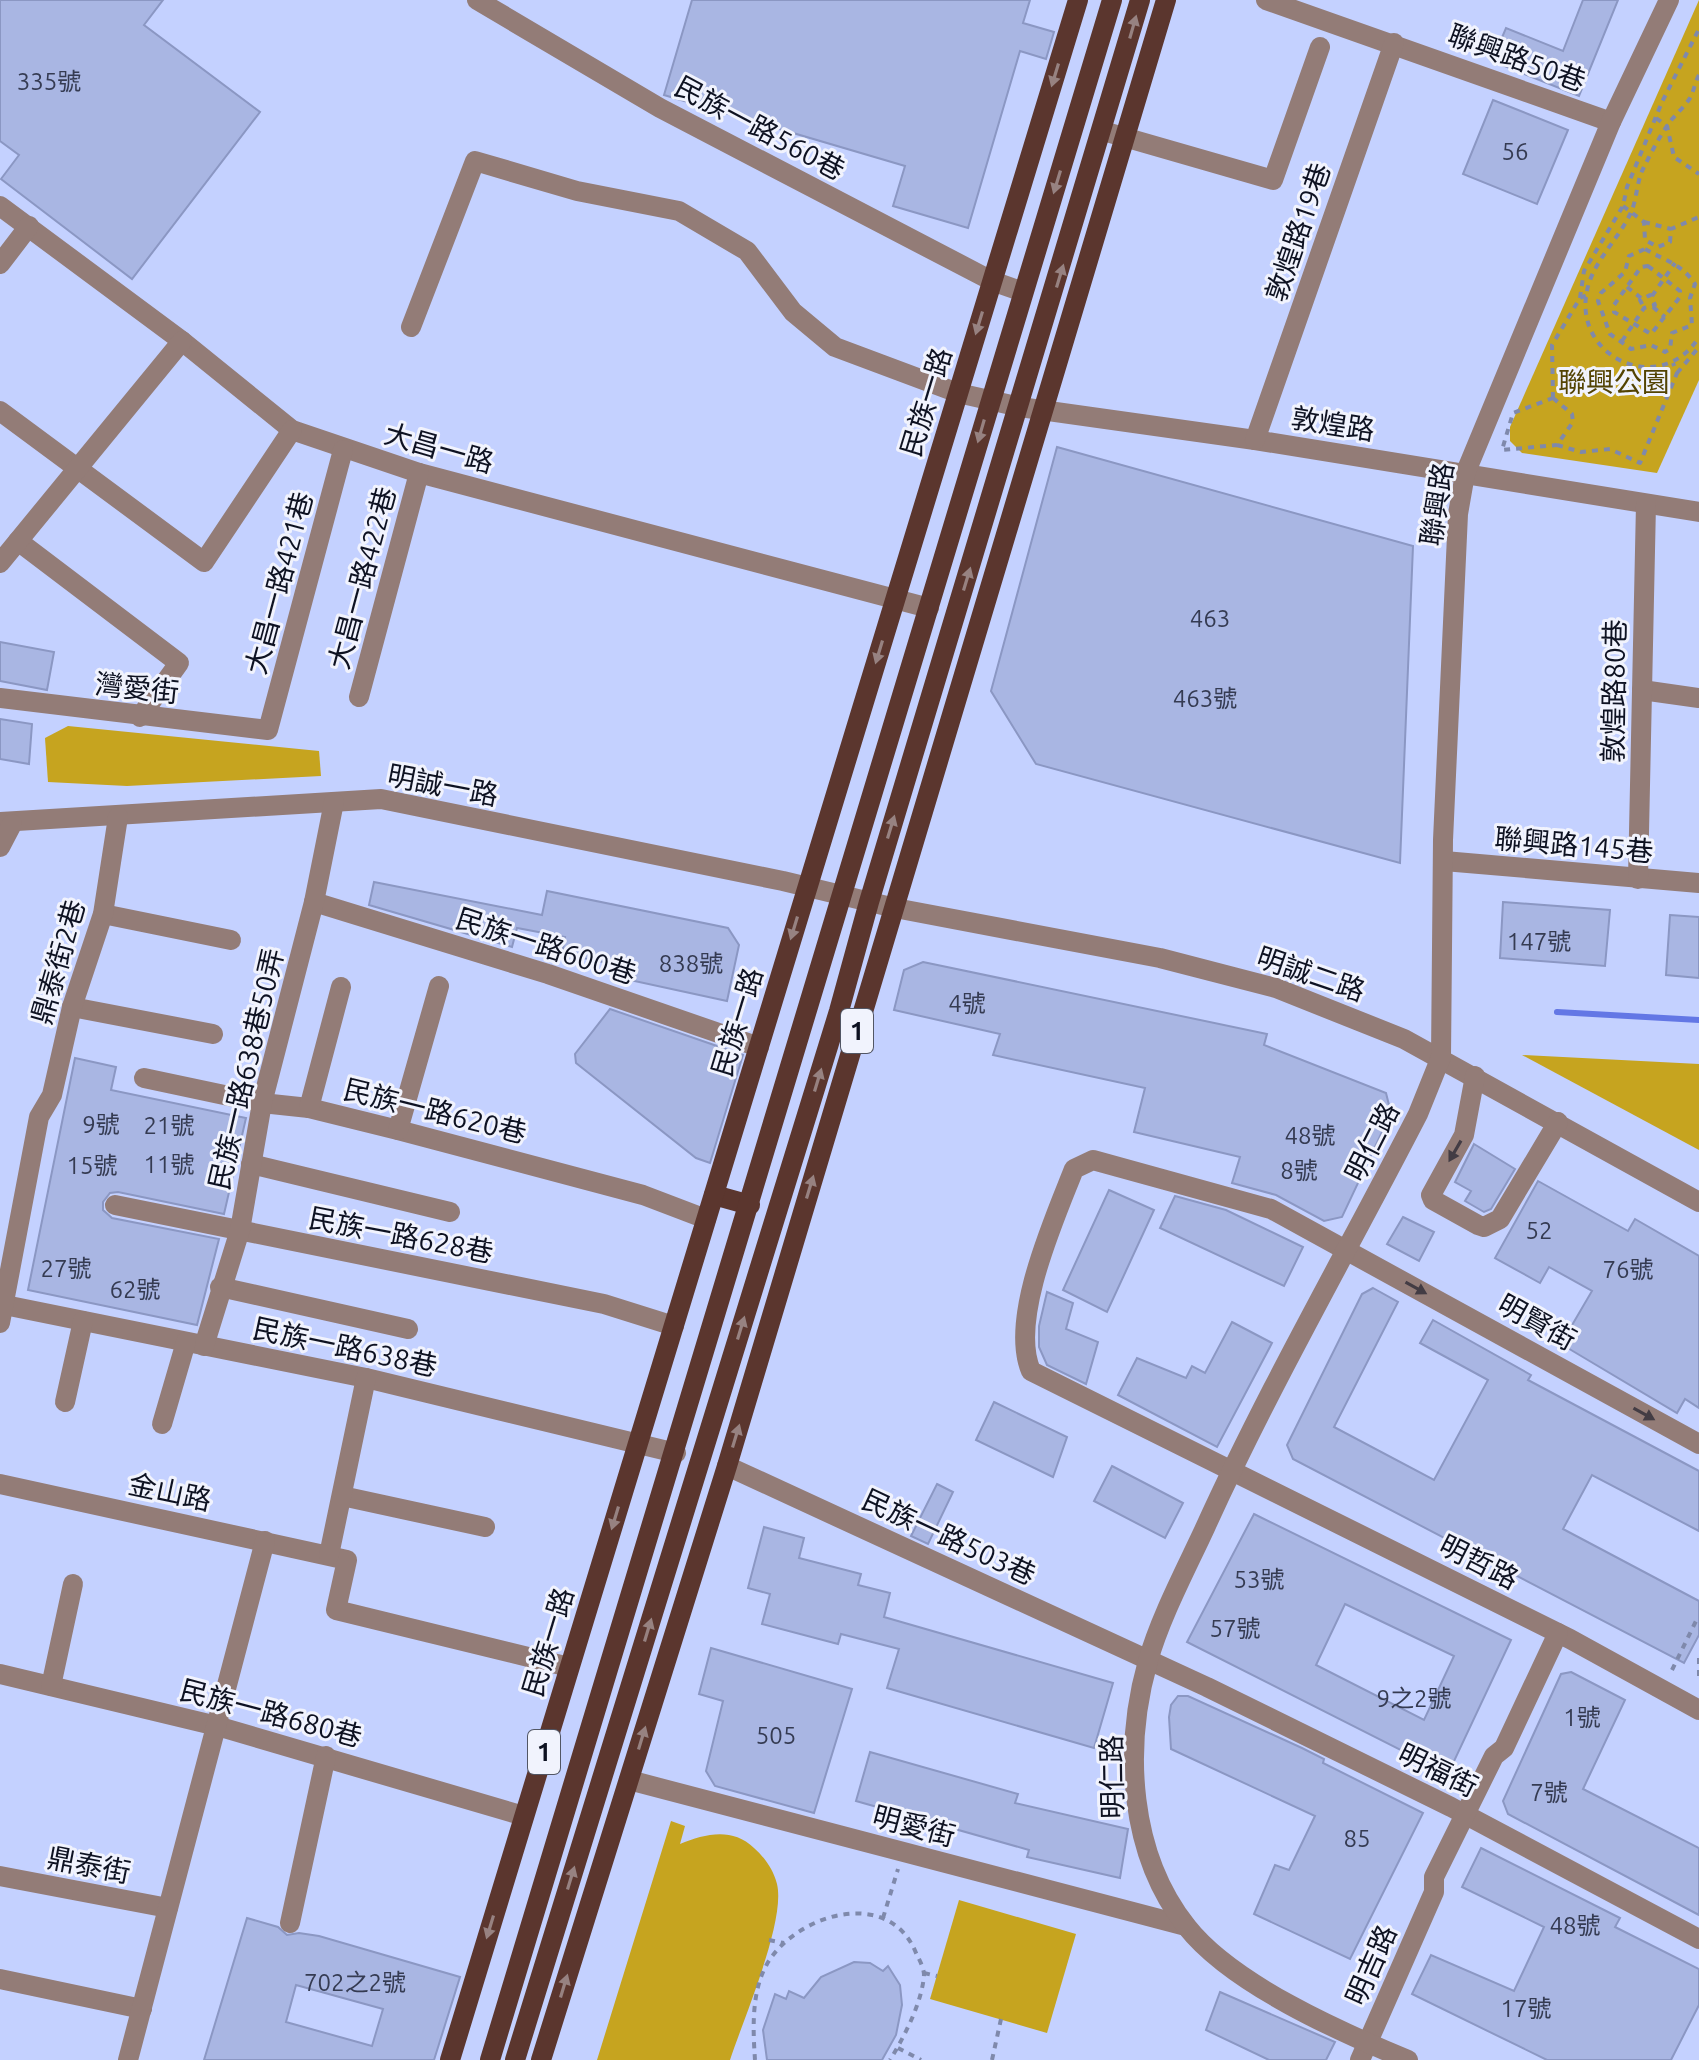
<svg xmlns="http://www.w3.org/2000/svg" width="1699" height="2060" font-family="Ubuntu,'Noto Sans TC',sans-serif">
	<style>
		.green { fill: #c6a41f }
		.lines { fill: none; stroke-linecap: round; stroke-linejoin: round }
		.stream { stroke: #6377e5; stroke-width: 6 }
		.building { fill: #a9b6e3; stroke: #8b97c3; stroke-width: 2; fill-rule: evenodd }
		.path { stroke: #7f89ab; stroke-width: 4; stroke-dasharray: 6 6; stroke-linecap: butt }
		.minor { stroke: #937c77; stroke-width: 20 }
		.major { stroke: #5b362e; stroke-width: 20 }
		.oneway { fill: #978281 }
		.oneway2 { fill: #433c44 }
		.labels { text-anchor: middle; stroke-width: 6; stroke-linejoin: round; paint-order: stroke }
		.number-label { font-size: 24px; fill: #353b52 }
		.shield { fill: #f1f3fd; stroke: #525664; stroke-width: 2 }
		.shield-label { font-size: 26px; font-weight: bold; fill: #0e1222 }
		.street-label { font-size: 28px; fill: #0e1222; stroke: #f1f3fd }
		.park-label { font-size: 28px; fill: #534302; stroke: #f1f3fd }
	</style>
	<rect width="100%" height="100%" fill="#c4d1ff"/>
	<g class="green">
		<polygon points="1699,0 1699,380 1657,473 1522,453 1510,441 1510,427"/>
		<polygon points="68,726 319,751 321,776 127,786 48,782 45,738"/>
		<polygon points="1522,1055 1699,1064 1699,1150"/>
		<path d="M671,1821L685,1826L680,1844C705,1834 732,1827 754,1848C765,1858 773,1869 777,1884C786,1921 743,2020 730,2060H597Z"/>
		<polygon points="959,1900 1076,1934 1047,2033 930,1999"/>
	</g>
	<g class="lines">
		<polyline class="stream" points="1557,1012 1699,1020"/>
	</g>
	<g class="building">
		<polygon points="0,0 163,0 144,25 260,112 132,279 1,179 19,155 0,141"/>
		<polygon points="692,0 1030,0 1023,23 1054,32 1046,59 1020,51 968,228 893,206 905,166 664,95"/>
		<polygon points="1583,0 1618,0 1579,96 1492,61 1506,28 1563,51"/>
		<polygon points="1493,100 1568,130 1537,204 1463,174"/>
		<polygon points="1057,447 1413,546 1400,863 1036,764 991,691"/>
		<polygon points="0,642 54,652 47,690 0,681"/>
		<polygon points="0,719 32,724 29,764 0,759"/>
		<polygon points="374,882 542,915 547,891 728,928 739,945 727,1001 616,977 618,965 562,954 565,937 517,928 512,947 369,905"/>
		<polygon points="1503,902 1610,910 1605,966 1500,958"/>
		<polygon points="1670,915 1699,917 1699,978 1666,975"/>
		<polygon points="923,962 1267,1034 1264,1045 1386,1093 1391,1113 1342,1217 1324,1221 1276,1195 1232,1183 1240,1157 1134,1132 1145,1088 993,1055 1000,1034 894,1010 904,970"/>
		<polygon points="610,1009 743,1055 710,1163 696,1158 576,1063 575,1054"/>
		<polygon points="75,1058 116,1067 111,1090 246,1118 224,1214 118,1192 110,1193 103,1202 103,1210 112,1218 219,1239 197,1325 28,1290"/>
		<polygon points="1474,1144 1515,1169 1491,1209 1484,1212 1465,1201 1471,1191 1455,1182"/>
		<polygon points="1538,1181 1628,1231 1635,1219 1699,1256 1699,1408 1685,1399 1677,1413 1561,1344 1592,1291 1549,1267 1540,1283 1495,1258"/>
		<polygon points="1109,1190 1154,1210 1107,1312 1063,1290"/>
		<polygon points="1175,1196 1226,1210 1303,1247 1284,1286 1160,1228"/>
		<polygon points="1403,1217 1434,1232 1419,1261 1387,1244"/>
		<polygon points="1373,1288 1398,1302 1334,1427 1434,1480 1488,1380 1420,1343 1433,1320 1531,1375 1528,1380 1699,1471 1699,1531 1592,1475 1563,1529 1699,1601 1699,1635 1684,1663 1293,1459 1287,1445 1362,1294"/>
		<polygon points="1047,1292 1073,1303 1066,1329 1098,1342 1086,1384 1047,1365 1039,1347 1039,1326"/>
		<polygon points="1232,1322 1272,1343 1217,1447 1118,1395 1137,1358 1186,1378 1192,1366 1205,1373"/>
		<polygon points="994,1402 1067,1437 1053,1477 976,1440"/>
		<polygon points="1112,1466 1183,1503 1165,1538 1094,1501"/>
		<polygon points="937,1484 953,1492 928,1544 911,1536"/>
		<path d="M1254,1514L1511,1640L1448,1774L1187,1642ZM1345,1604L1454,1656L1424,1720L1316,1665Z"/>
		<polygon points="764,1527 804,1538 799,1558 861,1574 858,1585 890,1593 884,1617 1113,1683 1094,1748 887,1688 899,1649 841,1634 838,1644 762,1624 770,1594 748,1588"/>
		<polygon points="711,1648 852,1689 814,1813 715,1786 706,1771 723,1701 699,1694"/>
		<polygon points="1571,1672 1625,1700 1583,1789 1699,1848 1699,1915 1508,1814 1503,1801 1561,1674"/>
		<polygon points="1178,1696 1188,1696 1302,1748 1324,1759 1323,1763 1423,1813 1350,1959 1254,1914 1275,1865 1289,1870 1315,1816 1171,1749 1169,1717 1171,1705"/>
		<polygon points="870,1752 1018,1794 1015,1803 1128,1829 1120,1878 1027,1857 1029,1850 856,1801"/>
		<polygon points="1481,1848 1620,1918 1615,1927 1699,1969 1699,2005 1671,2060 1547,2060 1412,1994 1431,1955 1514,1991 1544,1927 1462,1887"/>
		<path d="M247,1918L278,1927L287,1935L299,1933L319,1936L460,1977L434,2060H204ZM296,1985L383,2009L372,2046L286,2022Z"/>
		<polygon points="854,1962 870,1963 883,1971 888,1966 900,1985 902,2005 896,2035 882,2060 767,2060 763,2030 775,1994 786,1999 789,1991 804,1998 821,1977"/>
		<polygon points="1220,1992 1335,2042 1326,2060 1269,2060 1206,2030"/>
	</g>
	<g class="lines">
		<g class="path">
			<path d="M1699,75C1695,82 1694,91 1690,98C1684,108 1673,116 1667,126C1658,139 1650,155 1643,169C1637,181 1637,197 1632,210C1621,236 1598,256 1589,283C1566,355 1660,400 1699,337"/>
			<polyline points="1656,118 1667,126 1674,157 1699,174"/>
			<polyline points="1623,206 1644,222 1645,240 1658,247 1670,242 1671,229 1699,217"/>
			<polyline points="1644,222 1671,229"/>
			<path d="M1645,249C1665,261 1681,263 1695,284L1690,298L1692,325L1672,333L1670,349L1665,352L1651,345L1631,349L1610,334L1598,301L1601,293L1625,272L1629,256Z"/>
			<polygon points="1648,266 1680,291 1680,297 1651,334 1614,312 1614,305 1641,267"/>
			<polyline points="1627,287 1641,298"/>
			<polyline points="1652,296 1675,263"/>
			<polyline points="1580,298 1584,271 1623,206 1627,187 1662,102 1699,29"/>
			<polyline points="1653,307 1665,317"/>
			<polyline points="1622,341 1644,308 1655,305 1650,295 1640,300 1644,308"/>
			<polyline points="1677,373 1699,347"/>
			<polygon points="1553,398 1572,414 1573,422 1557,445 1502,450 1513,413"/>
			<polyline points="1553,398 1552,345 1580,298 1587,295"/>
			<polyline points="1557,445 1581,452 1610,449 1640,463 1677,373 1673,363"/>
			<polyline points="1699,1658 1699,1678"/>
			<polyline points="1672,1670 1696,1621"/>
			<polyline points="883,1918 898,1869"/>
			<polyline points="769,1940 784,1943"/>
			<polyline points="924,1973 937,1976"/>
			<polyline points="898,2048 921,2060"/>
			<path d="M755,2060C753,2030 751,1992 767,1964C796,1914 889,1886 916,1953C919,1959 924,1968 924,1975C922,2003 904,2037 890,2060"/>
			<polyline points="992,2060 1001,2019"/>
		</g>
		<g class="minor">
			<polyline points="477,0 660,108 992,281 1023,292"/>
			<polyline points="1266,0 1611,122"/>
			<polyline points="1103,131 1273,180 1320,47"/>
			<polyline points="0,206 182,341 292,430 419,473 929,608"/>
			<polyline points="0,264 29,226"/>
			<polyline points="411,327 475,161 577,191 679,211 747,251 793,312 835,347 958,393 1020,407 1255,440 1699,512"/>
			<polyline points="0,411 204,562 292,430"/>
			<polyline points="1255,440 1394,43"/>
			<polyline points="18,541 179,663 140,717"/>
			<polyline points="0,563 182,341"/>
			<polyline points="1642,690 1699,698"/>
			<polyline points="359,697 419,473"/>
			<polyline points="0,698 268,730 343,450"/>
			<polyline points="0,822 381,799 783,881 895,908 1160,958 1276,988 1404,1039 1699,1202"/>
			<polyline points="0,847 12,824"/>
			<polyline points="1444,861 1699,883"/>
			<polyline points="1638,879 1646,504"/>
			<polyline points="314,902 548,974 759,1047"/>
			<polyline points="103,914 231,940"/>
			<polyline points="72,1007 213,1034"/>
			<polyline points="1475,1076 1464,1135 1431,1195 1433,1200 1478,1225 1484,1227 1500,1219 1558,1122"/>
			<polyline points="144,1078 262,1103 309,1108 398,1130 643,1195 706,1219"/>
			<polyline points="309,1108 341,987"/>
			<polyline points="398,1130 439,986"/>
			<polyline points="251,1164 450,1212"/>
			<polyline points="115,1205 604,1304 674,1326"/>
			<polyline points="220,1287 408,1329"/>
			<polyline points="0,1304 366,1378 676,1453"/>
			<polyline points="0,1323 39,1117 52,1095 72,1007 103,914 118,817"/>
			<polyline points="204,1346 240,1230 262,1103 314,902 334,802"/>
			<polyline points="65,1402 83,1321"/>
			<polyline points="162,1424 186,1342"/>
			<path d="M1699,1444L1271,1209L1093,1160L1074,1169C1054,1220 1009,1320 1031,1371L1570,1639L1699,1710"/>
			<polyline points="727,1466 1207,1687 1451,1807 1699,1939"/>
			<polyline points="0,1484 347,1560 336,1610 569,1667"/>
			<polyline points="342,1496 485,1527"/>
			<polyline points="329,1555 366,1378"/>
			<polyline points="0,1674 217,1726 524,1816"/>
			<polyline points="51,1686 73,1584"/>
			<polyline points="629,1780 1186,1926"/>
			<polyline points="0,1876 168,1908"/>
			<polyline points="290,1923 326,1756"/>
			<polyline points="0,1979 142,2009"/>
			<polyline points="128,2060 265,1541"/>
			<polyline points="1360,2060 1434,1892 1434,1877 1494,1756 1504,1748 1558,1633"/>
			<path d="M1408,2060C1340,2032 1232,1984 1187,1927C1129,1854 1123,1749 1148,1661C1160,1618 1186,1569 1205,1528C1269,1387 1347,1252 1418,1114L1441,1057L1443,840L1458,514L1465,474L1611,122L1669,0"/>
		</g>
		<g class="major">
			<polyline points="714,1195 750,1205"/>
			<polyline points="450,2060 1078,0"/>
			<polyline points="490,2060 1112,0"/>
			<polyline points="515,2060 839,1011 869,902 1140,0"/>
			<polyline points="541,2060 727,1466 1166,0"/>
		</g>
	</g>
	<defs><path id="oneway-solid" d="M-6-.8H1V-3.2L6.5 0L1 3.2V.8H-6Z" transform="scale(2)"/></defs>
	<g class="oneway">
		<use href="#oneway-solid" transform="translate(1133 27) rotate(-74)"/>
		<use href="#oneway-solid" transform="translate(1055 75) rotate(107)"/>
		<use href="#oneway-solid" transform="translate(1057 182) rotate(107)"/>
		<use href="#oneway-solid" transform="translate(1060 276) rotate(-73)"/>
		<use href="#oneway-solid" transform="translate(979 323) rotate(107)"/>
		<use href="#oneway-solid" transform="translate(981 431) rotate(106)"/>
		<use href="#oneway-solid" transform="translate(967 579) rotate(-73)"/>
		<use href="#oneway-solid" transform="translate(879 652) rotate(107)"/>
		<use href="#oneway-solid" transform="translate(891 827) rotate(-73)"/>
		<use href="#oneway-solid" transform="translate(794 928) rotate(107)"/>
		<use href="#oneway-solid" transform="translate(818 1080) rotate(-73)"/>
		<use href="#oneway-solid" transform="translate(810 1187) rotate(-73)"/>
		<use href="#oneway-solid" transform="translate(741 1328) rotate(-73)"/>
		<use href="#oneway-solid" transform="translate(736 1436) rotate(-73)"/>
		<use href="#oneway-solid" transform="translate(615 1518) rotate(107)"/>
		<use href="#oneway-solid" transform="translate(648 1630) rotate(-73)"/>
		<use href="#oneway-solid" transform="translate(642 1738) rotate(-73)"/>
		<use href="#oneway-solid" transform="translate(571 1878) rotate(-73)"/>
		<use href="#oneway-solid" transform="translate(490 1927) rotate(107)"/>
		<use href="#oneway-solid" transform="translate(564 1986) rotate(-73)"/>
	</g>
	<g class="oneway2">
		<use href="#oneway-solid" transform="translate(1455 1151) rotate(120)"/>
		<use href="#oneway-solid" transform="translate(1416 1288) rotate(29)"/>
		<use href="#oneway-solid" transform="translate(1644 1414) rotate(29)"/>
	</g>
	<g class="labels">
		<g class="number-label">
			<text x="49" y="90">335號</text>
			<text x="1515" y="160">56</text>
			<text x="1210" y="627">463</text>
			<text x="1205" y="707">463號</text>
			<text x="1539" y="950">147號</text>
			<text x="691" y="972">838號</text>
			<text x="967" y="1012">4號</text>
			<text x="101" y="1133">9號</text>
			<text x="169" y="1134">21號</text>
			<text x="1310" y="1144">48號</text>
			<text x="169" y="1173">11號</text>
			<text x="92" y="1174">15號</text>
			<text x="1299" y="1179">8號</text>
			<text x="1539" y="1239">52</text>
			<text x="66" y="1277">27號</text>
			<text x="1628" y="1278">76號</text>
			<text x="135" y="1298">62號</text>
			<text x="1259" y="1588">53號</text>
			<text x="1235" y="1637">57號</text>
			<text x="1414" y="1707">9之2號</text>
			<text x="1582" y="1726">1號</text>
			<text x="776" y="1744">505</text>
			<text x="1549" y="1801">7號</text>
			<text x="1357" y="1847">85</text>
			<text x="1575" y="1934">48號</text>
			<text x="355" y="1991">702之2號</text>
			<text x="1526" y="2017">17號</text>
		</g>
		<g class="shield">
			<rect x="841" y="1009" width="32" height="44" rx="6"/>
			<rect x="528" y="1730" width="32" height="44" rx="6"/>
		</g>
		<g class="shield-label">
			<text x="857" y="1040">1</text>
			<text x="544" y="1761">1</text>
		</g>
		<g class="street-label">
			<text transform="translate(1517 58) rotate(20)" y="10">聯興路50巷</text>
			<text transform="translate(760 128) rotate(28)" y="10">民族一路560巷</text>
			<text transform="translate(1298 232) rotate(-71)" y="10">敦煌路19巷</text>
			<text transform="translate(926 402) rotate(-73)" y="10">民族一路</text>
			<text transform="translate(1333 424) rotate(9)" y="10">敦煌路</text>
			<text transform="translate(439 448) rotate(16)" y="10">大昌一路</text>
			<text transform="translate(1437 504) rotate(-81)" y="10">聯興路</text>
			<text transform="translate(362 578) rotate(-75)" y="10">大昌一路422巷</text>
			<text transform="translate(279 583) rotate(-75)" y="10">大昌一路421巷</text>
			<text transform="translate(137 688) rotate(6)" y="10">灣愛街</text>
			<text transform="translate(1614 691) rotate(-89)" y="10">敦煌路80巷</text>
			<text transform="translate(443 785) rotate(11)" y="10">明誠一路</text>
			<text transform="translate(1574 845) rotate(5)" y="10">聯興路145巷</text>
			<text transform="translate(546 946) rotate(18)" y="10">民族一路600巷</text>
			<text transform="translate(58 962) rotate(-74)" y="10">鼎泰街2巷</text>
			<text transform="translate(1311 974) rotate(19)" y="10">明誠二路</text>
			<text transform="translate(737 1022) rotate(-73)" y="10">民族一路</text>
			<text transform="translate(246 1069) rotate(-77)" y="10">民族一路638巷50弄</text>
			<text transform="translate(435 1111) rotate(14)" y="10">民族一路620巷</text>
			<text transform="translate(1372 1142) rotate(-63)" y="10">明仁路</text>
			<text transform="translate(401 1235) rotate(11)" y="10">民族一路628巷</text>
			<text transform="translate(1537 1322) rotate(29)" y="10">明賢街</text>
			<text transform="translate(345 1347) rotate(12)" y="10">民族一路638巷</text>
			<text transform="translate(170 1492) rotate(12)" y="10">金山路</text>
			<text transform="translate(949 1537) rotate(25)" y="10">民族一路503巷</text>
			<text transform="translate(1479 1562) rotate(27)" y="10">明哲路</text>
			<text transform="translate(548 1642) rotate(-73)" y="10">民族一路</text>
			<text transform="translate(271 1713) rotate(15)" y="10">民族一路680巷</text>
			<text transform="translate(1438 1770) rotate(26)" y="10">明福街</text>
			<text transform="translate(1112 1777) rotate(-91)" y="10">明仁路</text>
			<text transform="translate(914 1826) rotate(15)" y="10">明愛街</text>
			<text transform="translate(89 1865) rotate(11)" y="10">鼎泰街</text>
			<text transform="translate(1371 1965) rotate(-66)" y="10">明吉路</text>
		</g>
		<g class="park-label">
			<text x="1614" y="392">聯興公園</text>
		</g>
	</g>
</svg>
